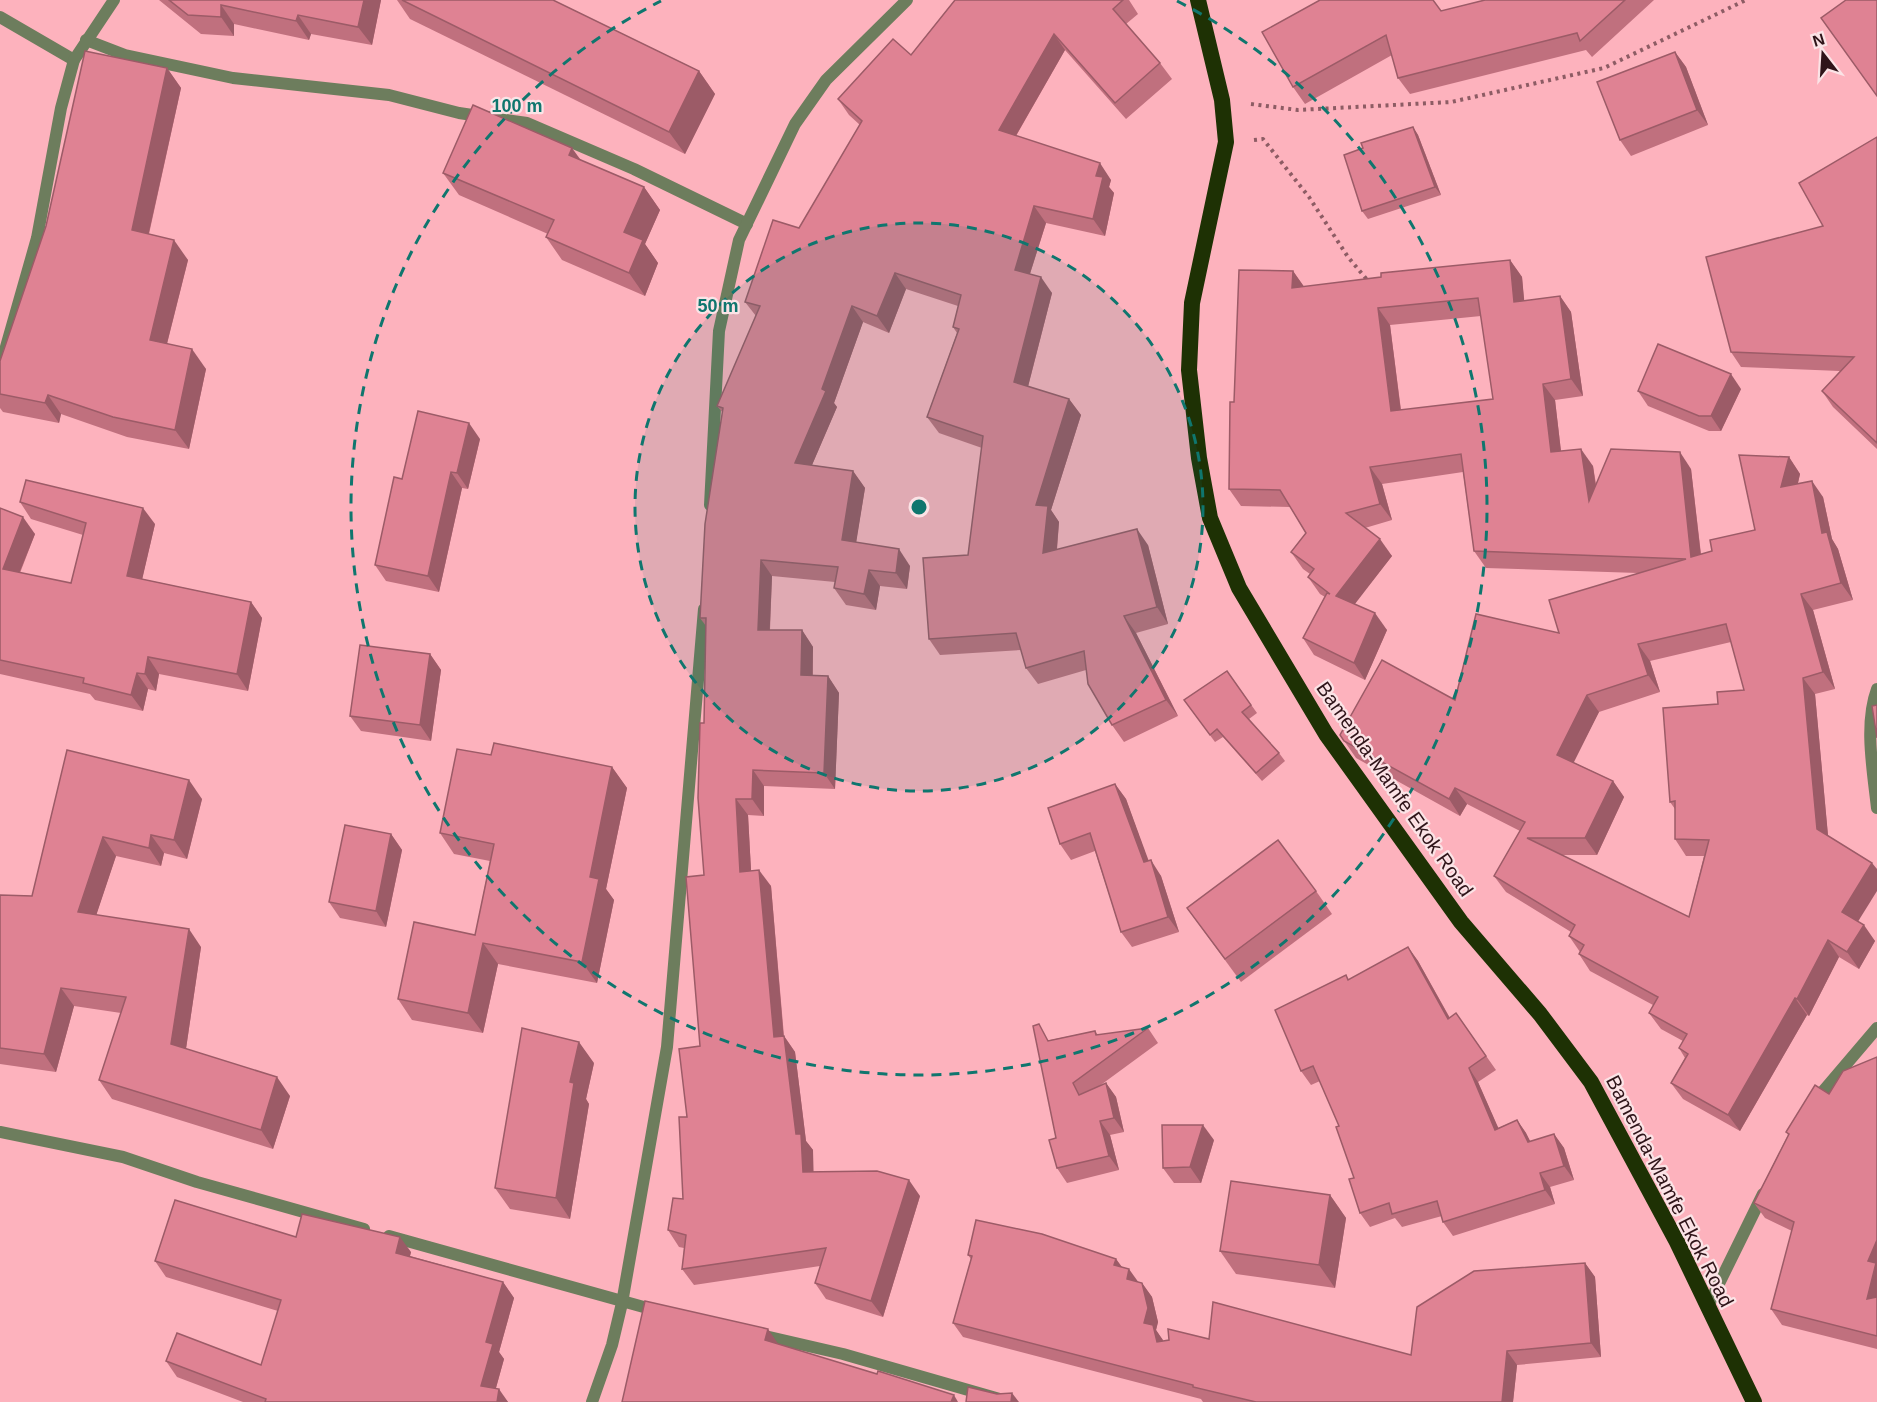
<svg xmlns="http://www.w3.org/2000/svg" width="1877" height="1402" font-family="Helvetica,sans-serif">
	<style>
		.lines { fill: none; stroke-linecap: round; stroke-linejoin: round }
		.path { stroke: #8d5c64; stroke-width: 4; stroke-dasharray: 3 4.5; stroke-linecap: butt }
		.minor { stroke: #6d7d5d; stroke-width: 12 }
		.trunk { stroke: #1e3104; stroke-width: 16 }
		.wall { fill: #c0707e; fill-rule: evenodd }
		.shaded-wall { fill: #9c5b67 }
		.building { fill: #df8293; stroke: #9c5b67; stroke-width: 1.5; fill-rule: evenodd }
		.ring { fill: none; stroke: #0f766e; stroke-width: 3; stroke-dasharray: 10 8 }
		.labels { text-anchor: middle; stroke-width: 4.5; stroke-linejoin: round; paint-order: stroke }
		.street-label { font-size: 20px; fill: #2f1419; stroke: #fbe3e6 }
		.centre { fill: #0f766e; stroke: #fbe3e6; stroke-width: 3 }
		.ring-label { font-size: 18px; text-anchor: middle; font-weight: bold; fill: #0f766e; stroke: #fbe3e6; stroke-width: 4.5; stroke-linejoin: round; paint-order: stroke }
	</style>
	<rect width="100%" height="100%" fill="#fdb2bd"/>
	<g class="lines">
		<g class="path">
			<polyline points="1251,104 1298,110 1451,102 1604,68 1746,0"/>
			<polyline points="1254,140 1263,139 1309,197 1348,257 1369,282"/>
		</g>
		<g class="minor">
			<polyline points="0,17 74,60"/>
			<polyline points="86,40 125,55 233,78 389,95 459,113 527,123 634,169 747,224"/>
			<polyline points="0,368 37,238 61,108 74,60 114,0"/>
			<polyline points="710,505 719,331 739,240 795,124 826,80 907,0"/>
			<path d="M1877,689C1864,724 1873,771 1877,808"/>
			<polyline points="1814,1102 1877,1028"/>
			<polyline points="0,1132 123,1157 197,1182 364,1229"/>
			<polyline points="389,1236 658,1311"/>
			<polyline points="1707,1308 1763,1194"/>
			<polyline points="760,1335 843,1354 1010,1402"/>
			<polyline points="592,1402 612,1345 622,1303 667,1047 704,609"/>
		</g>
		<polyline class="trunk" points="1198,0 1222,100 1226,142 1192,303 1189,370 1199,458 1210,518 1239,588 1326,734 1461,922 1540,1014 1591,1082 1677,1242 1754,1402"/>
	</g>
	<g class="wall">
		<polygon points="159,0 381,0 372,45 311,34 309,40 234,24 234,36 201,34"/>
		<polygon points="397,0 553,0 699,71 715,94 685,154 410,19"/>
		<polygon points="955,0 1129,0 1138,14 1126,24 1160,63 1172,79 1126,119 1065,50 1016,136 1111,180 1109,187 1114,193 1105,236 1046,223 1030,274 1052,293 1028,387 1069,399 1081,415 1051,510 1059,522 1057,550 1148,545 1168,624 1136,633 1178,716 1124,742 1112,725 1086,670 1038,684 1026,668 1021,650 940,655 929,639 968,555 982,448 939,433 927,417 957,333 953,327 958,306 906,289 889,333 863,322 834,403 837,407 812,465 853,471 865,488 856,542 910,566 907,589 880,586 876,610 846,605 834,588 835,582 772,576 770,630 802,630 813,647 813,676 828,676 839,693 835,789 764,786 764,816 748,815 751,871 771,886 784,1036 795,1052 806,1141 813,1150 813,1172 920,1196 883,1317 826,1299 815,1283 820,1266 694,1285 682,1269 684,1248 679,1247 668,1230 683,1199 687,1117 700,1046 704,875 704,723 706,626 700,618 723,413 717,406 756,316 745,302 799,228 860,125 849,115 838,99 911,55"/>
		<polygon points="1320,0 1441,11 1485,0 1654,0 1592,57 1586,50 1410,94 1398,78 1392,55 1305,104 1293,87"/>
		<polygon points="1675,52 1686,67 1708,125 1631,156 1620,140"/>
		<polygon points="167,68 181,88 149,234 188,260 167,344 206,369 189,449 127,437 61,414 59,423 3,412 0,408 0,361"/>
		<polygon points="1413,127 1418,135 1441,195 1368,219 1362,211 1363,148"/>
		<polygon points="1877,137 1877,449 1833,407 1822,391 1840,371 1741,367 1731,352 1823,226"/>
		<polygon points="580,160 644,187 660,210 645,244 658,263 645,296 562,260 546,237 548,234 459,195 443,173"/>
		<path d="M1510,260L1522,277L1524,301L1560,296L1571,312L1583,396L1555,400L1561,451L1593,466L1596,484L1691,469L1701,554L1712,551L1755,530L1789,457L1800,474L1798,483L1823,497L1832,539L1838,549L1853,600L1813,610L1835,689L1815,694L1828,836L1858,921L1875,941L1859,969L1839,957L1809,1016L1807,1015L1740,1131L1683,1099L1671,1083L1685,1058L1679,1048L1683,1041L1661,1029L1649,1013L1653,1005L1590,971L1579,954L1580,952L1569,936L1571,932L1506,892L1494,876L1520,831L1467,804L1460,816L1356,758L1340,735L1455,700L1559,633L1638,573L1486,568L1474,551L1463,472L1382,484L1392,520L1365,528L1392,556L1354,604L1387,630L1365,680L1314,655L1303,638L1325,597L1320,594L1308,577L1310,574L1303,569L1291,552L1306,533L1290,507L1241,506L1229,489L1234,402L1293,271L1304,287ZM1481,316L1493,399L1401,410L1390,325ZM1731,642L1744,690L1718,704L1670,802L1675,809V839L1686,856H1704L1689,917L1562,855H1597L1624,797L1613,781L1573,762L1599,712L1660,692L1650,661Z"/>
		<polygon points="1741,389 1721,431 1709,431 1648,406 1638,391"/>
		<polygon points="480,439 468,489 462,488 439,592 386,581 375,565 402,479"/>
		<polygon points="20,502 155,524 142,579 251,602 262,618 248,691 159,674 156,691 148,689 143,711 95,700 90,694 0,674 0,508 35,534 20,573 71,583 83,535 31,519"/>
		<polygon points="430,654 441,670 431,741 361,731 350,716"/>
		<polygon points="1227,671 1257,713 1249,719 1279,753 1285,761 1262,781 1223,737 1215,742 1184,700"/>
		<polygon points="67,750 202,799 187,859 164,853 161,866 116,856 96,915 201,947 186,1049 290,1096 273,1149 112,1099 99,1080 121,1013 74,1006 56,1072 0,1064 0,895 32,896"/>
		<polygon points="491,755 612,767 627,788 606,889 614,900 597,983 498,964 483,1033 412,1020 398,999 475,935 490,861 454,854 440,833"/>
		<polygon points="1115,784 1126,799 1148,861 1161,876 1179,932 1132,947 1121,932 1095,851 1071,860 1060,844"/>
		<polygon points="391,834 402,850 386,927 340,918 329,902"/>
		<polygon points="1316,891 1332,914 1241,982 1187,908"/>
		<polygon points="1408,947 1418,961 1450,1018 1456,1013 1496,1070 1478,1082 1498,1128 1517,1120 1526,1133 1530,1142 1554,1134 1564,1148 1574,1180 1550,1187 1555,1204 1453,1236 1443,1222 1442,1216 1402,1227 1395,1218 1370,1227 1360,1213 1354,1178 1339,1126 1320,1081 1311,1085 1301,1071 1346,975 1349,980"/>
		<polygon points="1148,1028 1158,1043 1098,1087 1106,1083 1116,1097 1124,1132 1110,1135 1119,1170 1067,1183 1057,1168 1056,1138 1050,1040 1095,1031 1098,1035"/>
		<polygon points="1877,1057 1877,1349 1782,1325 1771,1309 1792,1231 1765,1218 1754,1203 1788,1135 1786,1132 1829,1094"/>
		<polygon points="594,1063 586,1099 589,1104 570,1219 510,1209 495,1188"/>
		<polygon points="1214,1140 1201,1183 1174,1183 1163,1168"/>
		<polygon points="1330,1195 1346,1218 1335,1288 1236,1274 1220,1251"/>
		<polygon points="296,1237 411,1252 410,1256 503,1282 514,1298 499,1352 504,1359 496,1388 508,1402 243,1402 177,1377 166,1361 261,1365 278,1311 166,1277 155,1261"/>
		<polygon points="968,1255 1116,1259 1122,1267 1138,1282 1142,1283 1152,1297 1158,1322 1156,1330 1163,1341 1209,1339 1411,1355 1585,1263 1595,1277 1601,1357 1517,1365 1513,1402 1203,1402 1201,1399 963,1337 953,1323 971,1259"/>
	</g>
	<g class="shaded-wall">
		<polygon points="364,0 381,0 372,45 358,27"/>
		<polygon points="221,5 234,24 234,36 221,17"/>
		<polygon points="298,15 311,34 309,40 296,21"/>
		<polygon points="1054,34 1065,50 1010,146 999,130"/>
		<polygon points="1675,52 1686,67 1708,125 1697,110"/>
		<polygon points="167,68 181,88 145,250 132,230"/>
		<polygon points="699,71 715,94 685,154 669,132"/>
		<polygon points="1413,127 1418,135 1441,195 1435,187"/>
		<polygon points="572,148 588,170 569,155"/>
		<polygon points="1100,163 1111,180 1109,187 1114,193 1105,236 1093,219 1096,176"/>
		<polygon points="644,187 660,210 645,244 658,263 645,296 629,273 624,232"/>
		<polygon points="1034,206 1046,223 1026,286 1015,270"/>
		<polygon points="174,240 188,260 163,359 150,340"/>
		<polygon points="1510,260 1522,277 1526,319 1514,302"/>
		<polygon points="1293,271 1305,288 1292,288"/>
		<polygon points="895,273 906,289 889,333 877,316"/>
		<polygon points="1041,277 1052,293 1025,398 1014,382"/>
		<polygon points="1560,296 1571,312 1583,396 1571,379"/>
		<polygon points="852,306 863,322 834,403 837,407 806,479 795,463"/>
		<polygon points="1378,308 1390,325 1403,428 1391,411"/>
		<polygon points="192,349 206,369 189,449 175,430"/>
		<polygon points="1731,374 1741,389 1721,431 1711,416"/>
		<polygon points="1543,384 1555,400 1563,469 1551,452"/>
		<polygon points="48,395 61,414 59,423 45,403"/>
		<polygon points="1069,399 1081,415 1051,510 1059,522 1055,570 1043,553 1036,505"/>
		<polygon points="469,423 480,439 468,489 457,473"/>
		<polygon points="1581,449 1593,466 1600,518 1589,501"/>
		<polygon points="1680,452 1691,469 1703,574 1691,557"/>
		<polygon points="1789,457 1800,474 1793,504 1781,487"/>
		<polygon points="1370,467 1382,484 1392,520 1380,504"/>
		<polygon points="853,471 865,488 854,556 842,540"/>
		<polygon points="451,472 462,488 439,592 428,576"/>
		<polygon points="1812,481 1823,497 1832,539 1838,549 1853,600 1841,583 1822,533"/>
		<polygon points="143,508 155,524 139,593 127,576"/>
		<polygon points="23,517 35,534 14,586 3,569"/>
		<polygon points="1137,529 1148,545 1168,624 1157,607"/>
		<polygon points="1380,539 1392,556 1348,613 1336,596"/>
		<polygon points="899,549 910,566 907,589 896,573"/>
		<polygon points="761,560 772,576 769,646 758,630"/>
		<polygon points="869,570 880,586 876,610 864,594"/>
		<polygon points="1801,594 1813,610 1835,689 1823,672"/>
		<polygon points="251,602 262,618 248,691 237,674"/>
		<polygon points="1375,613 1387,630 1365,680 1354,663"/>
		<polygon points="1124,616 1136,633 1178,716 1166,700"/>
		<polygon points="802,630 813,647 812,691 801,675"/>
		<polygon points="1638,644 1650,661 1660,692 1648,675"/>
		<polygon points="430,654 441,670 431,741 420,725"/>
		<polygon points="148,657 159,674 156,691 145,674"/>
		<polygon points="137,673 148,689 143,711 131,695"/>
		<polygon points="828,676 839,693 835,789 824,773"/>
		<polygon points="1803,678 1815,694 1829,846 1817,829"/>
		<polygon points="1587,695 1599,712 1569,772 1557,755"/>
		<polygon points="612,767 627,788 606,889 614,900 597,983 582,962 590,877"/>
		<polygon points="753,770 764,786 764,816 752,799"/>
		<polygon points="189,780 202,799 187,859 174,840"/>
		<polygon points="1613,781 1624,797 1597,855 1585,838"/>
		<polygon points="1115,784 1126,799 1155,878 1144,862"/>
		<polygon points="1455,788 1467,804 1460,816 1449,799"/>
		<polygon points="736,799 748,815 752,888 740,872"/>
		<polygon points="391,834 402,850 386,927 376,911"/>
		<polygon points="151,835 164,853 161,866 149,848"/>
		<polygon points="103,837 116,856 91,931 78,912"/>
		<polygon points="1151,860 1161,876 1179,932 1168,917"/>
		<polygon points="1872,863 1877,869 1877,891 1854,928 1842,912"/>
		<polygon points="759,870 771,886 785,1053 774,1037"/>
		<polygon points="1864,925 1875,941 1859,969 1847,952"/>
		<polygon points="189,929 201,947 184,1062 171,1044"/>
		<polygon points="1828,940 1839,957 1809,1016 1797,999"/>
		<polygon points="483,943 498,964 483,1033 468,1013"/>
		<polygon points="1408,947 1418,961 1458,1033 1448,1019"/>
		<polygon points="61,988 74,1006 56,1072 44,1054"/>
		<polygon points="1795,998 1807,1015 1740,1131 1728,1115"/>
		<polygon points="784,1036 795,1052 806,1141 813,1150 814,1188 803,1172 796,1134"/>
		<polygon points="579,1042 594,1063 586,1099 589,1104 570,1219 556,1198 570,1082"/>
		<polygon points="1469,1068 1478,1082 1505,1143 1495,1130"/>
		<polygon points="277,1077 290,1096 273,1149 261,1130"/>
		<polygon points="1106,1083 1116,1097 1124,1132 1114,1118"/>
		<polygon points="1517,1120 1526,1133 1538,1156 1528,1142"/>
		<polygon points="1100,1121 1110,1135 1119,1170 1109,1156"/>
		<polygon points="1203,1125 1214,1140 1201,1183 1190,1167"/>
		<polygon points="1554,1134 1564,1148 1574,1180 1564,1166"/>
		<polygon points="1540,1173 1550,1187 1555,1204 1545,1190"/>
		<polygon points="909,1180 920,1196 883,1317 871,1301"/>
		<polygon points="1330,1195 1346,1218 1335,1288 1319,1265"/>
		<polygon points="400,1237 411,1252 407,1268 396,1253"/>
		<polygon points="1877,1240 1877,1314 1867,1299 1868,1261"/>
		<polygon points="1116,1259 1126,1273 1114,1265"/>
		<polygon points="1585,1263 1595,1277 1601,1357 1591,1343"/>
		<polygon points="1129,1269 1139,1283 1127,1279"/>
		<polygon points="503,1282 514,1298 499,1352 504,1359 492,1402 481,1386 486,1342"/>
		<polygon points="1142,1283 1152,1297 1158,1322 1156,1330 1163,1340 1167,1356 1144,1323"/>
		<polygon points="768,1329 781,1348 765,1340"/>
		<polygon points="1507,1351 1517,1365 1513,1402 1502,1402"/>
		<polygon points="499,1389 508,1402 497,1402"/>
		<polygon points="1012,1393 1019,1402 1011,1402"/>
		<polygon points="954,1395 958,1402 951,1402"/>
	</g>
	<g class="building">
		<polygon points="169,0 364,0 358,27 298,15 296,21 221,5 221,17 188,15"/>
		<polygon points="402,0 553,0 699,71 669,132"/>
		<polygon points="955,0 1123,0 1113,9 1160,63 1115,103 1054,34 999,130 1100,163 1096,176 1103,177 1093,219 1034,206 1015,270 1041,277 1014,382 1069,399 1036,505 1048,506 1043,553 1137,529 1157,607 1124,616 1166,700 1112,725 1088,684 1084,651 1026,668 1016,633 929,639 923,558 968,555 983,436 927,417 959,329 953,327 961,295 895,273 877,316 852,306 822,389 826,391 795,463 853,471 842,540 899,549 896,573 869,570 864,594 834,588 838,567 761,560 758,630 802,630 801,675 828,676 824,773 753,770 752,799 736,799 740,872 759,870 774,1037 784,1036 796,1134 801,1134 803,1172 877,1171 909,1180 871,1301 815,1283 826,1248 682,1269 686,1235 668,1230 673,1198 683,1199 679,1117 687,1117 679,1049 700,1046 686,877 704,875 698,798 700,723 704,723 706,618 700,618 705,524 723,408 717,406 760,306 745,302 773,220 799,228 862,121 838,99 893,39 911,55"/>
		<polygon points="1320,0 1433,0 1441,11 1485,0 1625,0 1580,41 1577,33 1398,78 1386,35 1293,87 1262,32"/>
		<polygon points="1846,0 1877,0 1877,96 1821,18"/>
		<polygon points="85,51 167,68 132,230 174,240 150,340 192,349 175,430 113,417 48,395 45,403 0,394 0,361 46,226"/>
		<polygon points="1675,52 1697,110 1620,140 1597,82"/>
		<polygon points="473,105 572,148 569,155 644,187 624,232 643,240 629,273 546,237 554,220 443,173"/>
		<polygon points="1413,127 1435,187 1362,211 1344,155 1363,148 1361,143"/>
		<polygon points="1877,137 1877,443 1822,391 1854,357 1731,352 1706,257 1823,226 1799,183"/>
		<path d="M1510,260L1514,302L1560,296L1571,379L1543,384L1551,452L1581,449L1589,501L1611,449L1680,452L1691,557L1712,551L1710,540L1755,530L1739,455L1789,457L1781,487L1812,481L1822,533L1827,532L1841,583L1801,594L1823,672L1803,678L1817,829L1872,863L1842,912L1864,925L1847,952L1828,940L1797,999L1795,998L1728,1115L1671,1083L1688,1054L1679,1048L1687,1034L1649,1013L1658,997L1579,954L1584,945L1569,936L1575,925L1494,876L1525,822L1455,788L1449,799L1344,741L1340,735L1382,660L1455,700L1476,614L1559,633L1549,600L1686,559L1474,551L1461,454L1370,467L1380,504L1346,513L1380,539L1336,596L1375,613L1354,663L1303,638L1327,593L1330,594L1308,577L1314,569L1291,552L1306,533L1280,490L1229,489L1230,402H1234L1239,270L1293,271L1292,288L1381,277V273ZM1478,298L1493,399L1391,411L1378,308ZM1726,624L1744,690L1717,692L1718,704L1663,708L1670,802L1675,801V839L1709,840L1689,917L1527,838H1585L1613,781L1557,755L1587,695L1648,675L1638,644Z"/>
		<polygon points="1658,344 1731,374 1711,416 1699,416 1638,391"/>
		<polygon points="418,411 469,423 457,473 451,472 428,576 375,565 394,477 402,479"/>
		<polygon points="26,480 143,508 127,576 251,602 237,674 148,657 145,674 137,673 131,695 83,683 84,678 0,660 0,508 23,517 3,569 71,583 86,523 20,502"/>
		<polygon points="360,645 430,654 420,725 350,716"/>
		<polygon points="1227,671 1251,705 1242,712 1279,753 1256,773 1217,729 1210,735 1184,700"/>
		<polygon points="1877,705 1877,738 1872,706"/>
		<polygon points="494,743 612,767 590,877 599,879 582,962 483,943 468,1013 398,999 414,922 475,935 494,844 440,833 457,749 491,755"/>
		<polygon points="67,750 189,780 174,840 151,835 149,848 103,837 78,912 189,929 171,1044 277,1077 261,1130 99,1080 126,997 61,988 44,1054 0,1048 0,895 32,896"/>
		<polygon points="1115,784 1144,862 1151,860 1168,917 1121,932 1090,833 1060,844 1048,808"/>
		<polygon points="345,825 391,834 376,911 329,902"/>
		<polygon points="1278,840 1316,891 1225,959 1187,908"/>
		<polygon points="1408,947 1448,1019 1456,1013 1486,1056 1469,1068 1495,1130 1517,1120 1528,1142 1554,1134 1564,1166 1540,1173 1545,1190 1443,1222 1437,1201 1392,1214 1389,1203 1360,1213 1349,1179 1354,1178 1336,1127 1339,1126 1313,1066 1301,1071 1275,1010 1346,975 1348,980"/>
		<polygon points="1039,1024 1048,1041 1095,1031 1096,1035 1148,1028 1073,1083 1079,1095 1106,1083 1114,1118 1100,1121 1109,1156 1057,1168 1049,1140 1056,1138 1033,1026"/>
		<polygon points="522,1028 579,1042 570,1082 574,1083 556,1198 495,1188"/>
		<polygon points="1877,1057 1877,1240 1868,1261 1876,1263 1867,1299 1877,1297 1877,1336 1771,1309 1794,1222 1754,1203 1789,1134 1786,1132 1815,1085 1829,1094 1843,1071"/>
		<polygon points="1162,1125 1203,1125 1190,1167 1163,1168"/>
		<polygon points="1231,1181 1330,1195 1319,1265 1220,1251"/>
		<polygon points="175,1200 296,1237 302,1214 400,1237 396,1253 503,1282 486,1342 493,1344 481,1386 499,1389 497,1402 265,1402 266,1399 166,1361 177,1333 261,1365 281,1300 155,1261"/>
		<polygon points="976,1220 1042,1234 1116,1259 1114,1265 1129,1269 1127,1279 1142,1283 1148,1308 1144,1323 1153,1325 1157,1342 1169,1340 1168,1329 1209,1339 1213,1302 1411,1355 1417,1307 1474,1271 1585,1263 1591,1343 1507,1351 1502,1402 1256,1402 1193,1387 1193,1385 953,1323 972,1256 968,1255"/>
		<polygon points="645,1301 768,1329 765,1340 877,1374 878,1371 954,1395 951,1402 622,1402"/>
		<polygon points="968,1387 997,1394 1012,1393 1011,1402 966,1402"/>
	</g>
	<circle cx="919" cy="507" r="284" fill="#0f766e" fill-opacity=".12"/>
	<g class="ring">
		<circle cx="919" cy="507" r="284"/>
		<path d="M1177 1A568 568 0 1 1 661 1"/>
	</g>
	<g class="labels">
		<g class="street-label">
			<text transform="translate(1395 789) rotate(55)" y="7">Bamenda-Mamfe Ekok Road</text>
			<text transform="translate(1670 1191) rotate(63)" y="7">Bamenda-Mamfe Ekok Road</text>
		</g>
	</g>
	<circle cx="919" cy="507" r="9" class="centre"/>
	<g class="ring-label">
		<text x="517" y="112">100 m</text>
		<text x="718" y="312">50 m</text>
	</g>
	<g transform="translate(1823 54) rotate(343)" stroke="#fbe3e6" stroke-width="4.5" paint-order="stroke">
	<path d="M0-4.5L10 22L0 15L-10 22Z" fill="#2f1419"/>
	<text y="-9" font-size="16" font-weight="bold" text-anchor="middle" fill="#2f1419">N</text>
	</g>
</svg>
